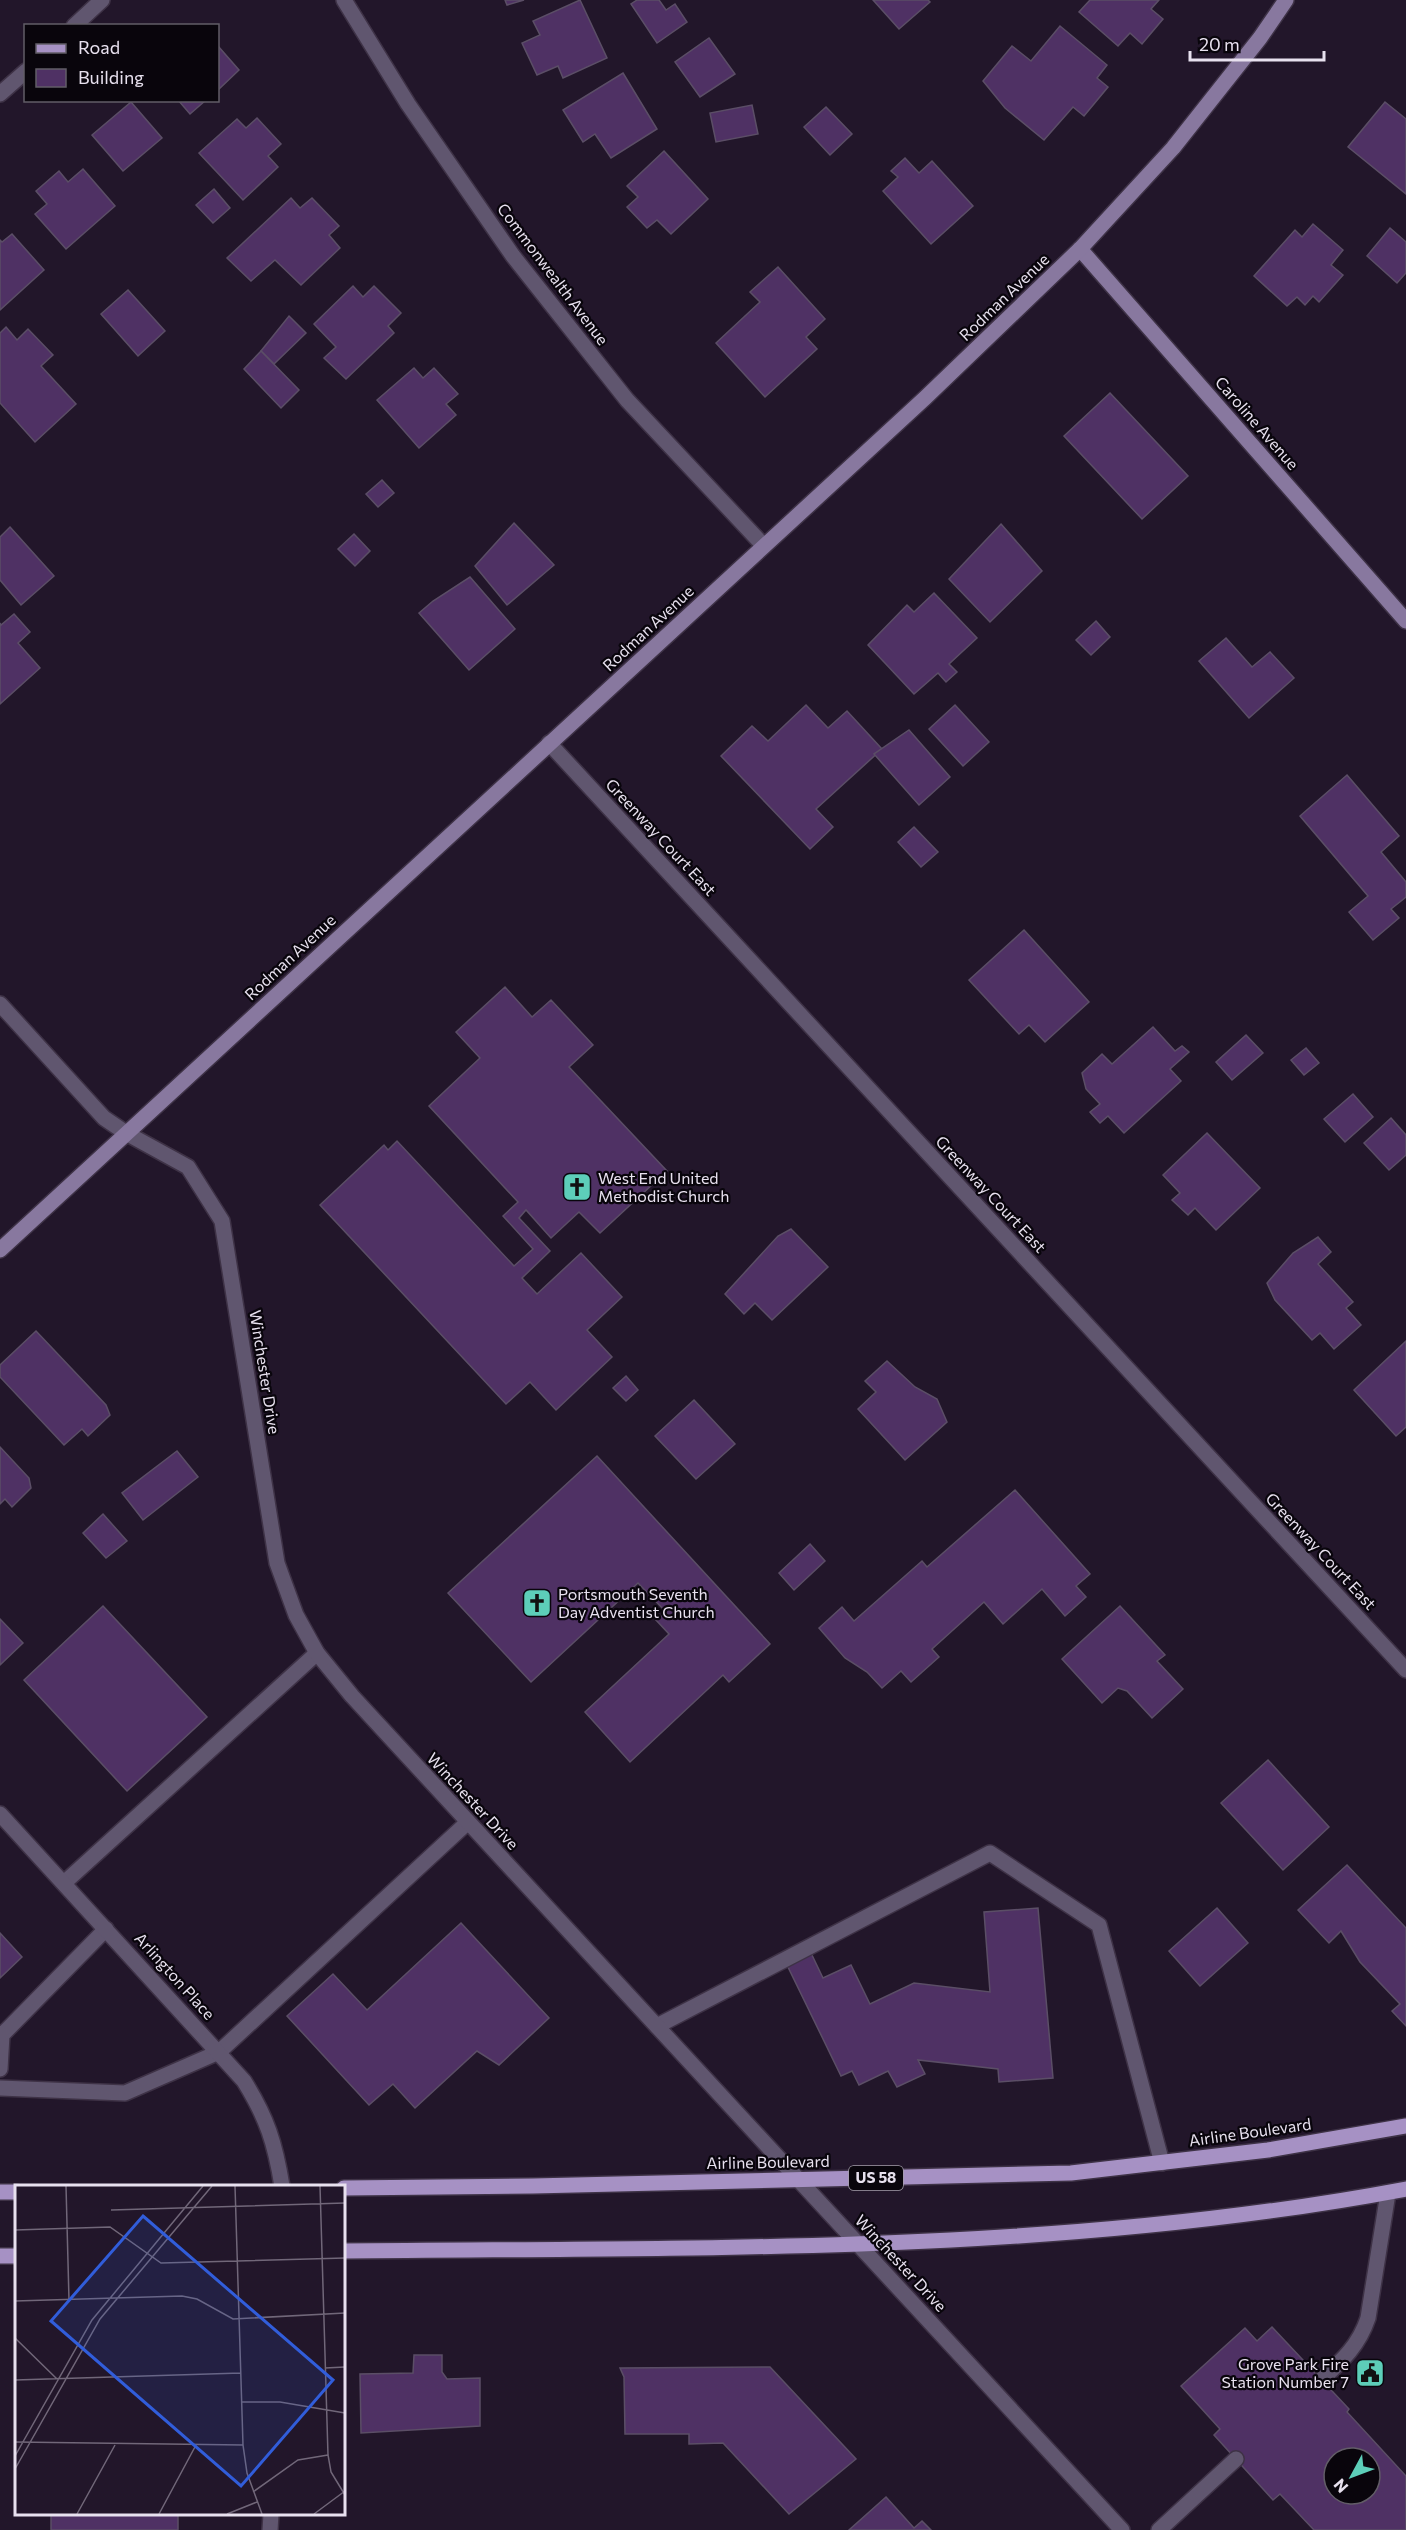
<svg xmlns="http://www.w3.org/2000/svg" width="1406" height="2530" font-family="Commissioner,sans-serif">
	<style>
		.building { fill: #4f3164; stroke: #5b4e66; stroke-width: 1.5; fill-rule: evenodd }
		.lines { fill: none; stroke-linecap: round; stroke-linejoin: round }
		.lane-casing { stroke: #3e3246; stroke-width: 18 }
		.street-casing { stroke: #3e3246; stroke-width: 18 }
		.secondary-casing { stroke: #3e3246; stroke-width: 18 }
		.primary-casing { stroke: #3e3246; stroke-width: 18 }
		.lane { stroke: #60566f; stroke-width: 15 }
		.street { stroke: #60566f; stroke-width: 15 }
		.secondary { stroke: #88789f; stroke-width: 15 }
		.primary { stroke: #a691c4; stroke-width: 15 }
		.labels { text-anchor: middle; stroke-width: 4.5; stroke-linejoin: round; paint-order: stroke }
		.shield { fill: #09050c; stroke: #a59fab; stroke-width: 1.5 }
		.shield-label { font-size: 15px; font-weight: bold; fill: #e8e1ef }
		.street-label { font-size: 16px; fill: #e8e1ef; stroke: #09050c }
		.poi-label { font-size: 16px; fill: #e8e1ef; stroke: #09050c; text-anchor: start }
		.inset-road { fill: none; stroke: #716779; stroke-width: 1.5 }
		.view { fill: #315dda; fill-opacity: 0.15; stroke: #315dda; stroke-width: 3 }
		.inset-edge { fill: none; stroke: #e8e1ef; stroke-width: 3 }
	</style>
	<rect width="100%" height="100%" fill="#22162a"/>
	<g class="building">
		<polygon points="505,0 524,0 507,5"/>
		<polygon points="580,0 607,58 563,78 558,66 537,75 522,43 540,35 533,21"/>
		<polygon points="637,0 659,0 666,10 675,4 687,22 657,43 631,4"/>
		<polygon points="873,0 928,0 930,2 899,29"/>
		<polygon points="1090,0 1159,0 1151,9 1163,19 1142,44 1130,33 1118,46 1079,12"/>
		<polygon points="1060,26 1107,65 1097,78 1108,87 1084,116 1073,107 1044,140 1005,108 983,81 1012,46 1031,61"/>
		<polygon points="709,38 735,74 700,97 675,62"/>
		<polygon points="218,46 239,70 218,90"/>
		<polygon points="623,73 657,129 611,158 595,134 583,142 563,110"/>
		<polygon points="178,100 206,100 190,114"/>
		<polygon points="131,102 162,138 123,171 92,135"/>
		<polygon points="1385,102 1406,119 1406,194 1348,147"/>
		<polygon points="752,105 758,134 716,142 710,113"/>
		<polygon points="826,107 852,134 830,155 804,127"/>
		<polygon points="257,118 281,144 268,156 278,167 243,200 199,153 237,119 246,128"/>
		<polygon points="664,151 708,199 671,234 657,220 647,228 627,207 638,197 627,186"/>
		<polygon points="905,158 919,173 932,161 973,206 931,244 883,191 898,177 891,171"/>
		<polygon points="83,169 115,206 66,249 35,214 47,204 36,191 59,171 68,182"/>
		<polygon points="214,189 230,208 213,223 196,205"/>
		<polygon points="291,198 300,208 312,198 339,226 329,235 340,248 301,285 275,260 251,281 227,258"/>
		<polygon points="1313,224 1343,250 1331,265 1343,275 1319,302 1313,296 1305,305 1297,297 1287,306 1254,276 1295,230 1302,237"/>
		<polygon points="1390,228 1406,242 1406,273 1397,283 1367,256"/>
		<polygon points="12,234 44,270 0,310 0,240 2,242"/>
		<polygon points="778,267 825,319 806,337 817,349 765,397 716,343 760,302 750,292"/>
		<polygon points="353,286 363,297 374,286 401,313 388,326 394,333 346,379 324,358 336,347 314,324"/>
		<polygon points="128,290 165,331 138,356 101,314"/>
		<polygon points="289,316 306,333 274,364 261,351"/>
		<polygon points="6,327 17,340 28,329 53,355 41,366 76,404 35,442 0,403 0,333"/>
		<polygon points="261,351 299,390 281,408 244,369"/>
		<polygon points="414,368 423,378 434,368 458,394 446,404 456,415 419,448 377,400"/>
		<polygon points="1110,393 1188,476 1142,519 1064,436"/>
		<polygon points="382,480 394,493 378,507 366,494"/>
		<polygon points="514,523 554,565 507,605 475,566"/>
		<polygon points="1001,524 1042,571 990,622 949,579"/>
		<polygon points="10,527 54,576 21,605 0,580 0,537"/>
		<polygon points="354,534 370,551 355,566 338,549"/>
		<polygon points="470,577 515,629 469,670 419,613 433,601"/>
		<polygon points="934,593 977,638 949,664 957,672 946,682 938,673 914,694 868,645 907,605 914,612"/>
		<polygon points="14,614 30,632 18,643 40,668 0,704 0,623 1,625"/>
		<polygon points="1096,621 1110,637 1091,655 1076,640"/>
		<polygon points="1226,638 1252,667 1270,652 1294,678 1249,718 1199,661"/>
		<polygon points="806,705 828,728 847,711 882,749 816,809 833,827 810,849 721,756 752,726 768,741"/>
		<polygon points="955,705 989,742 963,766 929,729"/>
		<polygon points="909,730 950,777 919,805 874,754"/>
		<polygon points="1347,775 1399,836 1381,852 1406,882 1406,897 1391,909 1399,918 1373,940 1349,912 1368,896 1300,816"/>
		<polygon points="914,827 938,852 921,867 898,842"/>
		<polygon points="1024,930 1089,1002 1045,1042 1029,1025 1019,1034 969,980"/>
		<polygon points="505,987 532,1017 551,1000 593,1045 569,1067 667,1171 600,1233 579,1212 551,1238 526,1210 519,1218 550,1251 522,1278 537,1294 581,1253 622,1297 587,1330 612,1357 556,1410 530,1382 506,1404 320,1205 384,1145 388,1150 397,1141 514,1266 533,1249 503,1216 518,1202 429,1106 480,1058 456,1032"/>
		<polygon points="1153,1027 1175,1051 1182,1046 1189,1052 1170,1069 1181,1081 1124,1133 1108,1116 1100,1123 1090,1112 1100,1104 1086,1089 1082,1073 1102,1054 1112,1064"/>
		<polygon points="1246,1035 1263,1053 1232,1080 1216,1062"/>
		<polygon points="1306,1048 1319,1063 1304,1075 1291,1060"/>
		<polygon points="1353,1094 1373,1117 1345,1142 1324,1119"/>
		<polygon points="1391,1118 1406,1135 1406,1155 1389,1170 1364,1143"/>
		<polygon points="1207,1133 1260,1188 1216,1230 1195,1208 1188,1215 1172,1200 1180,1193 1163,1175"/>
		<polygon points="791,1229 828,1267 772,1320 755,1303 744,1314 725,1294 778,1236"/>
		<polygon points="1318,1237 1331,1252 1318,1264 1353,1302 1346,1308 1361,1325 1334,1349 1320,1333 1312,1340 1275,1300 1267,1283 1293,1253"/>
		<polygon points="36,1331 106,1405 110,1415 88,1436 82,1429 64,1445 0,1377 0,1365"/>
		<polygon points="1406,1341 1406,1427 1396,1436 1354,1390"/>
		<polygon points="887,1361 915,1387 937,1399 947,1422 905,1460 858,1409 876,1392 865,1381"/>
		<polygon points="626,1376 638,1390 626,1401 613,1388"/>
		<polygon points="694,1400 735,1444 696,1479 655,1436"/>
		<polygon points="0,1447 29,1478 31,1488 12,1507 5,1499 0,1504"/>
		<polygon points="177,1451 198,1477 143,1520 122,1493"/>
		<polygon points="597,1456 770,1644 729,1682 723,1675 630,1762 585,1712 669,1634 656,1620 666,1612 638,1583 531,1682 448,1593"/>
		<polygon points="1015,1490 1090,1574 1076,1586 1086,1597 1065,1616 1042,1589 1003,1624 984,1602 932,1649 939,1657 911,1682 901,1671 882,1688 867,1672 845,1658 819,1628 842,1607 854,1621 922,1561 927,1567"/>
		<polygon points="103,1514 127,1541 106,1558 83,1533"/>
		<polygon points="810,1544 825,1561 794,1590 779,1573"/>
		<polygon points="103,1606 207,1717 127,1791 24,1680"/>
		<polygon points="1120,1606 1165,1655 1157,1661 1183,1689 1152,1718 1127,1691 1118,1688 1102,1703 1062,1659"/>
		<polygon points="0,1619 23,1643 0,1665"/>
		<polygon points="1268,1760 1329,1827 1283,1870 1221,1803"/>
		<polygon points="1347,1865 1406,1928 1406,2026 1392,2011 1400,2004 1360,1962 1341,1931 1329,1943 1298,1910"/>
		<polygon points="1038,1908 1053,2078 999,2082 998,2069 918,2060 925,2074 897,2087 888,2071 859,2085 852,2071 841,2076 787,1965 811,1953 823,1978 851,1965 870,2004 914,1983 990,1992 984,1912"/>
		<polygon points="1217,1908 1248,1943 1200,1986 1169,1951"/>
		<polygon points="461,1923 549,2018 499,2065 477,2051 415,2108 393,2084 369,2105 287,2016 333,1974 367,2010"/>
		<polygon points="0,1933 22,1957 0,1978"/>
		<path d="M1272,2327L1349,2409L1347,2412L1406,2476V2530H1314L1280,2494L1273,2500L1214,2435L1220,2429L1181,2386L1245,2328L1257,2341ZM1334,2458H1370V2494H1334Z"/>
		<polygon points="414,2355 442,2355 442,2372 447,2379 480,2378 480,2426 361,2433 360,2374 413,2373"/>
		<polygon points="770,2367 856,2459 789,2514 723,2443 689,2444 689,2434 625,2434 624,2377 620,2368"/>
		<polygon points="886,2497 914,2528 922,2521 931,2530 849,2530"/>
		<rect x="51" y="2514" width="127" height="16"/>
	</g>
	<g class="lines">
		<g class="lane-casing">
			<g id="lane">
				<polyline points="64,1883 317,1653"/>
				<polyline points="657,2026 990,1853 1099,1925 1162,2163"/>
				<polyline points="0,2069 2,2035 106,1929"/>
				<polyline points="0,2088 125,2093 219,2052 468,1822"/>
				<path d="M1322,2379C1343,2360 1359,2345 1368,2318L1388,2193"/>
				<polyline points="1159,2530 1236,2459"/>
			</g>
		</g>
		<g class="street-casing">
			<g id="street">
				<polyline points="344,0 408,104 513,256 627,400 764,546"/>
				<polyline points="74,26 102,0"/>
				<polyline points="0,94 26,71"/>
				<polyline points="549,743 1406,1670"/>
				<polyline points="0,1004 104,1118 126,1133 188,1167 222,1221 277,1563 296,1615 317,1653 352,1696 1122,2530"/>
				<path d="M0,1814L244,2081C267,2118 275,2143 282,2186"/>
				<polyline points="270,2530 271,2514"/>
			</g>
		</g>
		<g class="secondary-casing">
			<g id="secondary">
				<polyline points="1080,249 1406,621"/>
				<polyline points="0,1250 925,398 1080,249 1173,148 1260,38 1286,0"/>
			</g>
		</g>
		<g class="primary-casing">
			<g id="primary">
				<polyline points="344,2188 533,2186 1071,2173 1268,2150 1406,2126"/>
				<polyline points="0,2192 16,2192"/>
				<path d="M344,2251C698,2247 1056,2255 1406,2189"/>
				<polyline points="0,2256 16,2256"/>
			</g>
		</g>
		<use href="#lane" class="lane"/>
		<use href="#street" class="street"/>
		<use href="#secondary" class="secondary"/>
		<use href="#primary" class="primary"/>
	</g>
	<defs>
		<g id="church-square" transform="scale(1.5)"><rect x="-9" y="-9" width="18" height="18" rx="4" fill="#5dceb9" stroke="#09050c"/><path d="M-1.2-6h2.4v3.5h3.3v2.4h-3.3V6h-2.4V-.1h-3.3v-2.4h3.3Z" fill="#111"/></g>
		<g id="civic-square" transform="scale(1.5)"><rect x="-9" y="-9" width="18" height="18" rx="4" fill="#5dceb9" stroke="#09050c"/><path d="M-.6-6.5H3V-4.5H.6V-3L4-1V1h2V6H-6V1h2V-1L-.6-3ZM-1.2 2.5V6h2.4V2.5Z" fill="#111"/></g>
	</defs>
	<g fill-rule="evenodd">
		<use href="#church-square" x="577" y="1187"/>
		<use href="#church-square" x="537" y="1603"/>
		<use href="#civic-square" x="1370" y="2373"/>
	</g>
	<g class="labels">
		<rect class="shield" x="849" y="2166" width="54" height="24" rx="4.5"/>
		<g class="shield-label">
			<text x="876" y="2183">US 58</text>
		</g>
		<g class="street-label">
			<text transform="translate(553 274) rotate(53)" y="6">Commonwealth Avenue</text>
			<text transform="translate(1004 297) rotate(-44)" y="6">Rodman Avenue</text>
			<text transform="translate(1257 423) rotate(49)" y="6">Caroline Avenue</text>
			<text transform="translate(648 628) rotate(-43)" y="6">Rodman Avenue</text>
			<text transform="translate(661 837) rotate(47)" y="6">Greenway Court East</text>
			<text transform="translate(290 957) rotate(-43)" y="6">Rodman Avenue</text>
			<text transform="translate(991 1194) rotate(47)" y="6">Greenway Court East</text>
			<text transform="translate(265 1372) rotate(81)" y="6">Winchester Drive</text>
			<text transform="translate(1321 1551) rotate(47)" y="6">Greenway Court East</text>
			<text transform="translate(473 1801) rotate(47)" y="6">Winchester Drive</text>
			<text transform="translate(175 1976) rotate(48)" y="6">Arlington Place</text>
			<text transform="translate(1250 2132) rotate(-8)" y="6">Airline Boulevard</text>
			<text transform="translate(768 2162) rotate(-1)" y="6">Airline Boulevard</text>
			<text transform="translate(901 2263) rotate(47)" y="6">Winchester Drive</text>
		</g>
		<g class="poi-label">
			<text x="598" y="1184">West End United<tspan x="598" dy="18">Methodist Church</tspan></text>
			<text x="558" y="1600">Portsmouth Seventh<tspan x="558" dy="18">Day Adventist Church</tspan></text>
			<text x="1349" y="2370" text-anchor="end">Grove Park Fire<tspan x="1349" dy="18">Station Number 7</tspan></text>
		</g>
	</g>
	<g transform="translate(15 2185)">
		<rect width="330" height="330" fill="#22162a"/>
		<path class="inset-road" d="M51,1L54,115M220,1L228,260L232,288L247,329M305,1L313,270L316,287L330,310M96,25L330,18M0,45L95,42L146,78L330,73M0,116L167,111L182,114L218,134L330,128M0,153L42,194M310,183L330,182M0,195L226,188M227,217H265L330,228M0,257L228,260M0,271L77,135L188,1M0,284L85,134L197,1M238,307L283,275L313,270M62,329L100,260M144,329L181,260M212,329L242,317M299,329L330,306"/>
		<path class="view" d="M128,31L318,195L226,301L36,136Z"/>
		<rect width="330" height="330" class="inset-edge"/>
	</g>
	<rect x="24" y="24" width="195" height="78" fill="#09050c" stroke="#625d67" stroke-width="1.5"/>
	<rect x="36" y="44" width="30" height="9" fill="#a691c4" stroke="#625d67" stroke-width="1.5"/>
	<text x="78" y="54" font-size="18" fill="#e8e1ef">Road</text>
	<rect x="36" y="69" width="30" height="18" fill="#4f3164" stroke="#625d67" stroke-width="1.5"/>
	<text x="78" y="84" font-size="18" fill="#e8e1ef">Building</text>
	<g transform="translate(1352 2476) rotate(229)"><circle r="28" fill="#09050c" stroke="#625d67" stroke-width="1.5"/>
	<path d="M0-4.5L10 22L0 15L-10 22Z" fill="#5dceb9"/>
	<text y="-9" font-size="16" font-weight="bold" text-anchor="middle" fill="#e8e1ef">N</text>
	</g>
	<path d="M1190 51v9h134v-9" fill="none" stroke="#e8e1ef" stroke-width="3"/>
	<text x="1199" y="51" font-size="18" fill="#e8e1ef" stroke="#09050c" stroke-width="4.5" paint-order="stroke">20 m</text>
</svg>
